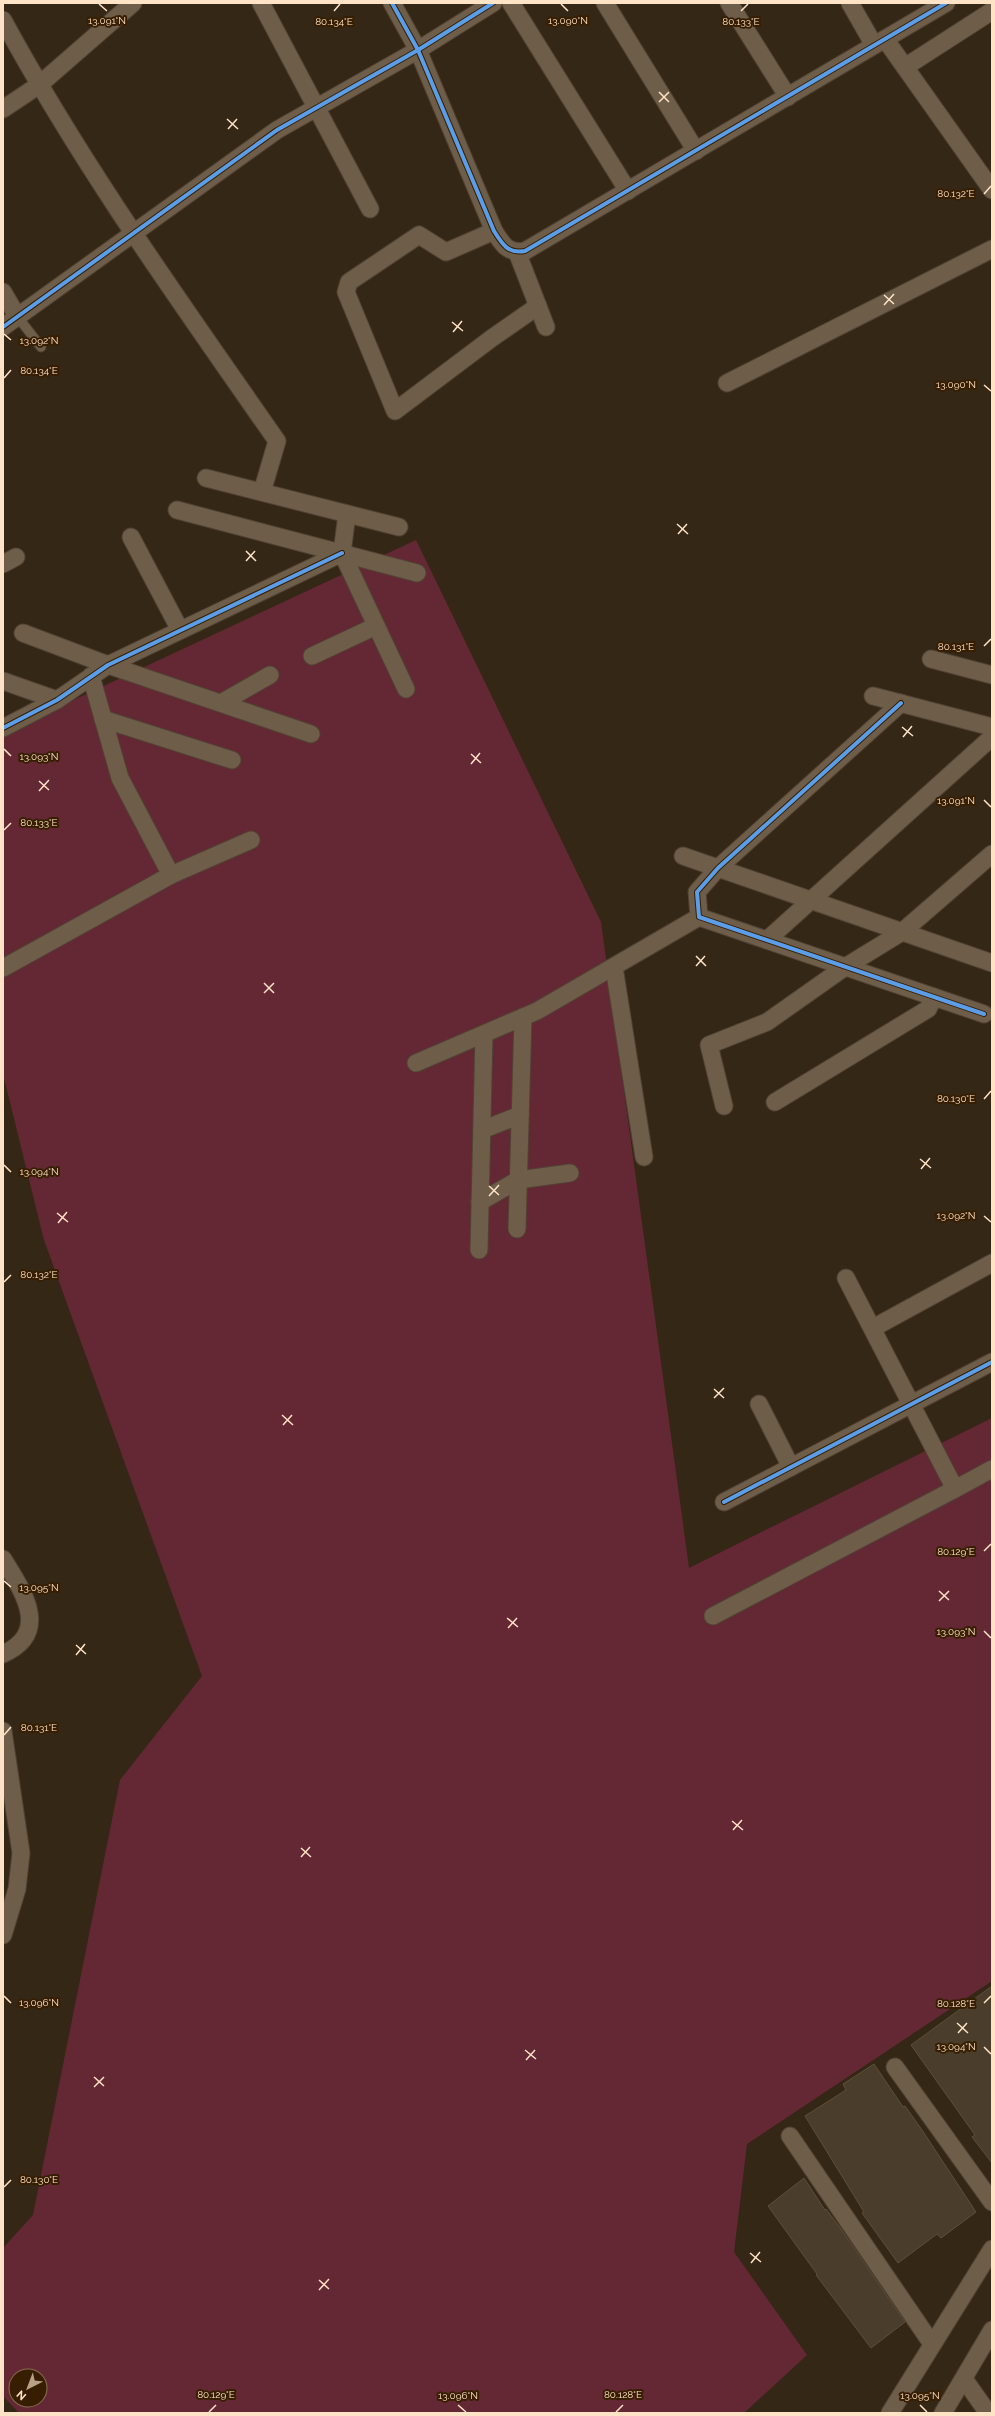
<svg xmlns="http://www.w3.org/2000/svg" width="995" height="2416" font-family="Raleway,sans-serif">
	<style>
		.green { fill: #642834; fill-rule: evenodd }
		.building { fill: #4a3d2b; stroke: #5e4e3a }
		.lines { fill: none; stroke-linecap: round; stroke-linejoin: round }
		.lane-casing { stroke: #514334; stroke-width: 11 }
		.street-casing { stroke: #514334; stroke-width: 19 }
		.lane { stroke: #6e5d49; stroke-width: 9 }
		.street { stroke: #6e5d49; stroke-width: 17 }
		.cycleway-casing { stroke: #371e00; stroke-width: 6 }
		.cycleway { stroke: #5a9eea; stroke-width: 4 }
		.ticks { fill: none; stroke: #ffe3c6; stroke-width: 1.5 }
		.ticks-label { font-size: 10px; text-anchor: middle; fill: #ffe3c6; stroke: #371e00; stroke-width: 4; stroke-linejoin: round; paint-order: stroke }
	</style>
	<rect width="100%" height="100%" fill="#352715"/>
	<path class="green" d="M416,540L601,922L689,1568L992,1418V1981L747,2144L734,2252L807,2355L744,2413H19L3,2396V2248L33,2215L120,1780L202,1676L44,1240L3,1074V733ZM16,2376H40V2400H16Z"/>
	<g class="building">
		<polygon points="992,1986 992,2163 972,2137 975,2135 911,2045"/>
		<polygon points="874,2064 903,2107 905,2106 922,2130 976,2212 941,2238 937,2234 898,2263 862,2213 864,2212 805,2116 846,2090 843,2084"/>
		<polygon points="804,2178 825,2210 826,2209 841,2229 905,2322 871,2348 816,2275 817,2274 768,2206"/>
	</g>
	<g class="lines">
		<g class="lane-casing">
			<polyline id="lane" points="17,316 41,347"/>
		</g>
		<g class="street-casing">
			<g id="street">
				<polyline points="261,3 370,209"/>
				<path d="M392,3L418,50L494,231C502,244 508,254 525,251L946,3"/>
				<polyline points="511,3 628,191"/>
				<polyline points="605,3 696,151"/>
				<polyline points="729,3 788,97"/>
				<polyline points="850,3 874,45"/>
				<path d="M3,20C83,167 181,303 277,441L262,492"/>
				<polyline points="885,39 992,190"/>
				<polyline points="905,67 992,11"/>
				<polyline points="3,109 39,85 133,3"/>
				<polyline points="494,231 446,252 419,235 349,282 346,292 395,411 492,338 538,306"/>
				<polyline points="517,252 546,327"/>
				<polyline points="3,292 17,316"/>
				<polyline points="3,327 277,130 418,50 493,3"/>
				<polyline points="727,383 992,249"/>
				<polyline points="206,478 399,527"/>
				<polyline points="177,510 417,573"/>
				<polyline points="347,514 342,553 406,689"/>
				<polyline points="131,537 180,630"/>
				<polyline points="3,564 16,557"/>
				<polyline points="23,633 108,665 311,734"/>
				<polyline points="312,656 376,626"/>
				<polyline points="931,659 992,675"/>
				<polyline points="91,676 120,778 171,875"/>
				<polyline points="3,681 57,700"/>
				<polyline points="873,696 992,727"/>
				<polyline points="221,703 270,675"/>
				<polyline points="901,703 718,868 697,892 699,917 984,1014"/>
				<polyline points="103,719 232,760"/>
				<polyline points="3,728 57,700 108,665 342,553"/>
				<polyline points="683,856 992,963"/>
				<polyline points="767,940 992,737"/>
				<polyline points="614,967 644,1157"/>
				<polyline points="3,968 171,875 251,840"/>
				<polyline points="416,1063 537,1011 699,917"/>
				<polyline points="775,1102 928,1009 934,997"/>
				<polyline points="724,1106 709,1045 767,1022 845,967 902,932 992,854"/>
				<polyline points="482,1130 520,1115"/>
				<polyline points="480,1202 518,1180 570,1173"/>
				<polyline points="517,1229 523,1017"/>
				<polyline points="479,1250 484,1034"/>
				<polyline points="846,1278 955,1489 992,1469"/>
				<polyline points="873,1328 992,1263"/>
				<polyline points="759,1404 791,1467"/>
				<polyline points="724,1502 992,1362"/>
				<path d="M3,1559C22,1590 52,1632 3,1654"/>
				<polyline points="713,1616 955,1489"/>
				<polyline points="3,1731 21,1853 17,1889 3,1935"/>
				<polyline points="895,2067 992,2202"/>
				<polyline points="790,2136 932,2344"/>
				<polyline points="964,2379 988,2413"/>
				<polyline points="890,2413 992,2249"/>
				<polyline points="943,2413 992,2330"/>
			</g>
		</g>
		<use href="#lane" class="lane"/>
		<use href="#street" class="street"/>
		<g class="cycleway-casing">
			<g id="cycleway">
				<path d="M392,3L418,50L494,231C502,244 508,254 525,251L946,3"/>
				<polyline points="3,327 277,130 418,50 493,3"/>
				<polyline points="901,703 718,868 697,892 699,917 984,1014"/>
				<polyline points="3,728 57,700 108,665 342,553"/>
				<polyline points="724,1502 992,1362"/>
			</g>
		</g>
		<use href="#cycleway" class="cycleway"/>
	</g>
	<path class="ticks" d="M99,4L107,11M561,4L568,11M334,11L340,4M741,11L748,4M659,92L669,102M659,102L669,92M227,119L238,129M228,129L237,119M984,194L991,186M884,295L894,304M884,305L894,294M452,322L463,331M453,332L462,321M4,334L11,340M4,378L11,370M984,385L991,391M677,524L688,534M678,534L687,524M246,551L256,561M246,561L255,551M984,646L991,639M902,727L913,736M903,737L912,726M4,749L11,756M471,754L481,763M471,764L480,753M39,781L49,790M39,791L49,780M984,800L991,807M4,830L11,823M696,956L706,966M696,966L705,956M264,983L274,993M264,993L274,983M984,1099L991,1091M920,1159L931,1168M4,1165L11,1172M921,1169L930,1158M489,1186L499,1195M489,1196L499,1185M57,1213L68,1222M984,1216L991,1222M58,1223L67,1212M4,1282L11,1275M714,1389L724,1398M714,1398L724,1388M282,1415L293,1425M283,1425L292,1415M984,1551L991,1544M4,1581L11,1587M939,1591L949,1600M939,1601L949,1591M507,1618L518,1627M508,1628L517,1618M984,1631L991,1638M76,1645L86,1654M76,1655L85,1644M4,1735L11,1727M732,1821L743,1830M733,1830L742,1820M301,1848L311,1857M301,1857L310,1847M4,1996L11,2003M984,2003L991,1996M957,2023L968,2033M958,2033L967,2023M984,2047L991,2054M525,2050L536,2059M526,2060L535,2050M94,2077L104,2086M94,2087L104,2077M4,2187L11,2180M750,2253L761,2262M751,2263L760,2252M319,2280L329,2289M319,2290L329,2279M458,2405L466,2412M920,2405L927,2412M209,2412L216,2405M616,2412L623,2405"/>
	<g class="ticks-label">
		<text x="568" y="24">13.090°N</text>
		<text x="107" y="24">13.091°N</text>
		<text x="334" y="25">80.134°E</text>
		<text x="741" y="25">80.133°E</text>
		<text x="956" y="197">80.132°E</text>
		<text x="39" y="344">13.092°N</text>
		<text x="39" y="374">80.134°E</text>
		<text x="956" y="388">13.090°N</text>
		<text x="956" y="650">80.131°E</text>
		<text x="39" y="760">13.093°N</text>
		<text x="956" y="804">13.091°N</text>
		<text x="39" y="826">80.133°E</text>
		<text x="956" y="1102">80.130°E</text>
		<text x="39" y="1175">13.094°N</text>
		<text x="956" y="1219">13.092°N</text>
		<text x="39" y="1278">80.132°E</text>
		<text x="956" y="1555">80.129°E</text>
		<text x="39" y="1591">13.095°N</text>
		<text x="956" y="1635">13.093°N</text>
		<text x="39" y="1731">80.131°E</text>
		<text x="39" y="2006">13.096°N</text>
		<text x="956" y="2007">80.128°E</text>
		<text x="956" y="2050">13.094°N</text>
		<text x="39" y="2183">80.130°E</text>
		<text x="216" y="2398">80.129°E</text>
		<text x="623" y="2398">80.128°E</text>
		<text x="458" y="2399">13.096°N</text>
		<text x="920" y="2399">13.095°N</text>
	</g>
	<rect width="995" height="2416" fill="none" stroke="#ffe3c6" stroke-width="8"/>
	<g transform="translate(28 2388) rotate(222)"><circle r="19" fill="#371e00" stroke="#876d4f"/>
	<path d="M0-3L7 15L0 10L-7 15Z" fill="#b8a188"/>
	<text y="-6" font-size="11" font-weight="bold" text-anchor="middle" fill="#ffe3c6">N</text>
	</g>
</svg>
